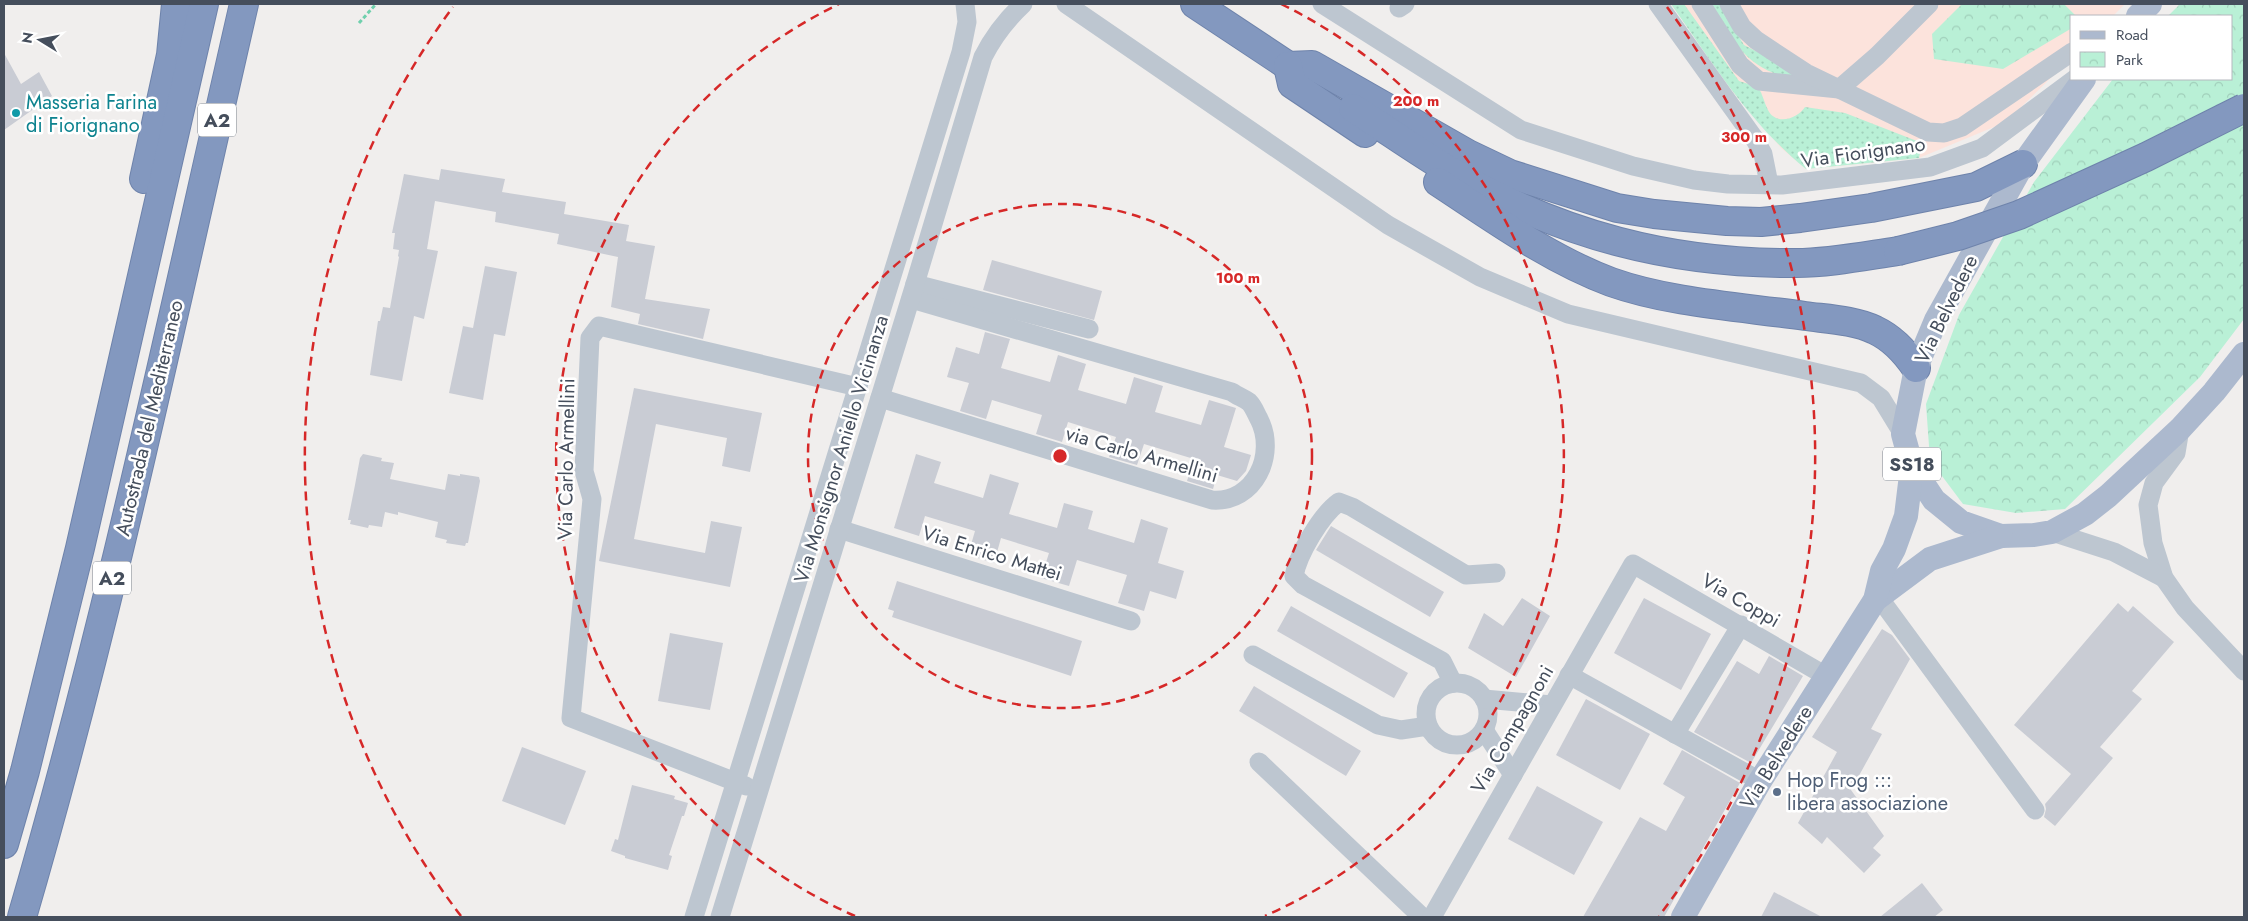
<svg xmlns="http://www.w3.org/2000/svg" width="2248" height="921" font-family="Jost,sans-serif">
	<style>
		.medical { fill: #fce3dc }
		.grass { fill: url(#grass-dots) }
		.park { fill: url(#park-crowns) }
		.building { fill: #c9ccd4 }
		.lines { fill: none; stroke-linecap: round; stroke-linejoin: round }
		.highway-casing { stroke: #6e83ab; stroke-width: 30 }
		.path { stroke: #70d0ad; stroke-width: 3; stroke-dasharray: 4 2.5; stroke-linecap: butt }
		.minor { stroke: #bdc6d0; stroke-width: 19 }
		.major { stroke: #acb9ce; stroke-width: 24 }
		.highway { stroke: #8398bf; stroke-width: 28 }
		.highway-bridge-casing { stroke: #6e83ab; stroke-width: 30; stroke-linecap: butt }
		.highway-bridge { stroke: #8398bf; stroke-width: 28 }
		.ring { fill: none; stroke: #d62828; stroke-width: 2.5; stroke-dasharray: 9 6 }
		.culture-dot { fill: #0f9aa8; stroke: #fff; stroke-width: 2 }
		.service-dot { fill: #5c6f8a; stroke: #fff; stroke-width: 2 }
		.labels { text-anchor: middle; stroke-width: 5; stroke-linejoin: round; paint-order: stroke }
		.shield { fill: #fff; stroke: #7d838d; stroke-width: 1 }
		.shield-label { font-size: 19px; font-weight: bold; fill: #454e5c }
		.culture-label { font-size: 20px; fill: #0d838f; stroke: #fff; text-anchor: start }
		.street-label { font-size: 20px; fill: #454e5c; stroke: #fff }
		.service-label { font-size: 20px; fill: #4e5e75; stroke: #fff; text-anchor: start }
		.centre { fill: #d62828; stroke: #fff; stroke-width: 2.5 }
		.ring-label { font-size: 15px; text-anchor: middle; font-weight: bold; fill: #d62828; stroke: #fff; stroke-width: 5; stroke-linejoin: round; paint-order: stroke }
	</style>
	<defs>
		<pattern id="grass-dots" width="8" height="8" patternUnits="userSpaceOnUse" patternTransform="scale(1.25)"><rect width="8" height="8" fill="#b9f0d6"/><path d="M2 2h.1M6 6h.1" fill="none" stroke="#a0cfba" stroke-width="1.8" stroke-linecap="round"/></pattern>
		<pattern id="park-crowns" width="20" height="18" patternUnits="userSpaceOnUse" patternTransform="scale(1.25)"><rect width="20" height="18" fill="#b9f0d6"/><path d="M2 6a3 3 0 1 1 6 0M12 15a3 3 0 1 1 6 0" fill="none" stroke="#a0cfba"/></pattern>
	</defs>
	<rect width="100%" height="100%" fill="#f0eeed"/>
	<polygon class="medical" points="1671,4 2125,4 2113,16 2072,16 2072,57 2006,122 1919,158 1806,169 1781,148 1734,93"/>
	<g class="grass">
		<path d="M1671,4H1684L1739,81L1758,87C1763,95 1764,102 1768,110C1776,126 1797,119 1805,107L1845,113L1922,143L1919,158L1806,169C1750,124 1712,62 1671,4Z"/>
		<path d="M1708,4H1719L1744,45L1791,69L1800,78C1751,76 1733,41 1708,4Z"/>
	</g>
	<g class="park">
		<polygon points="1962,4 2064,4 2076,16 2072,16 2072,28 2003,69 1934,59 1932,34"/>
		<polygon points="2180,4 2244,4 2244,319 2200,377 2065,509 2016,513 1963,504 1930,460 1926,404 1959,315 2034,182 2113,79 2232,79 2232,16 2168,16"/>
	</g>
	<g class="building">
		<polygon points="4,53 21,84 39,72 52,96 4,130"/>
		<polygon points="441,169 505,179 502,192 566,202 564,214 629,225 626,241 655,246 645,299 710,309 703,339 638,324 640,314 611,307 618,257 557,244 559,234 495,222 496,212 435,201 427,249 438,251 424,319 414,316 402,381 370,375 378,321 380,321 383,307 390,308 399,257 398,256 399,250 393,249 395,233 392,233 404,174 439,180"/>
		<polygon points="992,260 1102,291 1094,320 983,290"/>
		<polygon points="485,266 517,272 505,336 494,334 483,400 449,393 463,326 473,328"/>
		<polygon points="985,332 1010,339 1001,368 1050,382 1058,355 1086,364 1078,390 1126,404 1134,377 1163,386 1155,412 1201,425 1209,400 1236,408 1224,447 1251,455 1246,471 1237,481 1217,475 1213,489 1187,481 1194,459 1144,444 1137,465 1109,457 1116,437 1068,422 1062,442 1036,434 1042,415 992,400 986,419 960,411 969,383 947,377 956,347 979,354"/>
		<polygon points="634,388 762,413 750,472 722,466 727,438 656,424 634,539 705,553 711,521 742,527 730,587 599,561"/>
		<polygon points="363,454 382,458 381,461 394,463 390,479 445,490 448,474 460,476 460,474 479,477 480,481 468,543 466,543 465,546 446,543 447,540 435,537 438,522 398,512 398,515 385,512 382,527 369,525 368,528 350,524 351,520 348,520 355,485 360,458"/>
		<polygon points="916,454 941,462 934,483 983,498 990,474 1019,483 1009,514 1057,528 1064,503 1093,511 1088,529 1134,543 1141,519 1168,528 1158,563 1184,571 1176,599 1150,591 1144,611 1118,603 1127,575 1077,560 1069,586 1041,578 1049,553 1001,538 994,563 968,555 975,531 925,516 919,536 894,528"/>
		<polygon points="1331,526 1444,592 1430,617 1316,550"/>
		<polygon points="897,581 1082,641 1071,676 892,617 894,611 888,609"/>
		<polygon points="1522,598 1550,616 1516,677 1468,648 1484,613 1503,626"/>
		<polygon points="1644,598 1711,634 1681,690 1614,653"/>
		<polygon points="2118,603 2128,612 2133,606 2174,642 2132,691 2142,699 2100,747 2113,758 2055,826 2044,817 2046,809 2045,804 2071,774 2014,725"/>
		<polygon points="1291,606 1408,673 1394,698 1277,631"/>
		<polygon points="1882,629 1892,635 1910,659 1871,729 1882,734 1851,790 1884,836 1873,848 1881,855 1864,873 1827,837 1822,844 1798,823 1837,752 1812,737"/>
		<polygon points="670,633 723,643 710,710 658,701"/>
		<polygon points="1769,656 1803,676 1751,763 1694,732 1737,661 1759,674"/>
		<polygon points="1254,686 1361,751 1346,776 1239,711"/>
		<polygon points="1586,699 1650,734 1620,790 1556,755"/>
		<polygon points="522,747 586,771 565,825 502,801"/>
		<polygon points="1682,750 1740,783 1664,917 1583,917 1640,817 1666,831 1685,797 1663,784"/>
		<polygon points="632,785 675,796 674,799 688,803 684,816 682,816 669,855 672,856 668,870 625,858 625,856 611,851 615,839 618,840"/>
		<polygon points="1537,786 1603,822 1574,875 1508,839"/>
		<polygon points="1922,883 1943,910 1934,917 1880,917"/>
		<polygon points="1774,892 1822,917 1761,917"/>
	</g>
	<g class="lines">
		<g class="highway-casing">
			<g id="highway">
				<polyline points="1195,4 1302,75"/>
				<polyline points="1288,66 1312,65 1468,154 1510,174 1617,208 1654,214 1727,221 1761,222 1800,218 1871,208 1976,187 2023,164"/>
				<polyline points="1288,66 1292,84 1365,133"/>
				<path d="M1353,108C1386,129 1418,152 1452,172C1560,235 1672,264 1796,263C1830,263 1864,256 1898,251"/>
				<polyline points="144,179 171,55 176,4"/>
				<path d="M1438,182C1493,218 1549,259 1611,282C1670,303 1743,307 1805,316C1827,319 1855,320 1875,330C1892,338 1906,353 1916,368"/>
				<polyline points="4,844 25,771 80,548 204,4"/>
				<path d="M22,917C110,616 174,309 244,4"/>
			</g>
		</g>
		<polyline class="path" points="359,23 376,4"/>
		<g class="minor">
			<polyline points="1066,4 1388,225 1480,277 1568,314 1861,383 1881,398 1903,434"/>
			<polyline points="1322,4 1521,130 1633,166 1694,180 1728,184 1782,185 1930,167 1982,148 2075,79"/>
			<polyline points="1658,4 1754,138 1763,154 1769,184"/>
			<polyline points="1701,4 1740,65 1759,81 1839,89 1877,56 1929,4"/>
			<polyline points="1729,4 1742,27 1756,40 1806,73 1928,132 1944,133 1962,127 2072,52"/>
			<polyline points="1399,8 1405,4"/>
			<polyline points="915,284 1089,329"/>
			<path d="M880,398L1212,500C1255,503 1277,454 1259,419C1256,414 1254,407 1249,402C1244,398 1237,396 1232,392L911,299"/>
			<polyline points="2180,429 2176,453 2154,483 2148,505 2153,543 2164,578 2185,608 2244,671"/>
			<polyline points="839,529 1131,621"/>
			<polyline points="2052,532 2114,552 2164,578"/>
			<polyline points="1875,600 1886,607 2035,810"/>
			<polyline points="1253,655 1378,725 1401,730 1428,726"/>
			<polyline points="1569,675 1760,781"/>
			<path d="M1453,683L1442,661L1303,585L1294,576C1298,554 1321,515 1339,502L1352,507L1466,575L1496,573"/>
			<circle cx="1457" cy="714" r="31"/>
			<polyline points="1484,699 1552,705"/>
			<polyline points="1484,730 1513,775"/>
			<polyline points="1675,734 1741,625"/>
			<polyline points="1259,762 1422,917"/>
			<polyline points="746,786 571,718 592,499 584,471 590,338 599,326 858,387"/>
			<polyline points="694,917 961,52 967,22 965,4"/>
			<path d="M720,917L915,284L983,57C994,35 1006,20 1023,4"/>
			<polyline points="1432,917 1633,564 1826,676"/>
		</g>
		<g class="major">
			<polyline points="2138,16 2150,4"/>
			<polyline points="2084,79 2023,164 1936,320 1916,368 1903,434 1912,467 1934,500 1961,522 2001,536 2034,535 2052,532 2085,514 2108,496 2180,429 2214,392 2244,354"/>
			<polyline points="1875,600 1930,559 2001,536"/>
			<polyline points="1683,917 1760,781 1875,600 1882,571 1894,549 1906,516 1912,467"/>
		</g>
		<use href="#highway" class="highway"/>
		<g class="highway-bridge-casing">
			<polyline id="highway-bridge" points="1898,251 1958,236 2019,215 2146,157 2244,108"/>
		</g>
		<use href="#highway-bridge" class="highway-bridge"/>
	</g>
	<g class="ring">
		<circle cx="1060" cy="456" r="252"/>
		<path d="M855 916A503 503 0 0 1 839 4M1281 4A503 503 0 0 1 1265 916"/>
		<path d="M461 916A755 755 0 0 1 453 7M1667 7A755 755 0 0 1 1659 916"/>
	</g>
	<circle class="culture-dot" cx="16" cy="113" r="5"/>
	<circle class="service-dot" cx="1777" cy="792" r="5"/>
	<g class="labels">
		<g class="shield">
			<rect x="198" y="103.5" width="38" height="33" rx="4"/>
			<rect x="1883" y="447.5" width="58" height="33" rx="4"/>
			<rect x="93" y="561.5" width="38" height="33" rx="4"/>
		</g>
		<g class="shield-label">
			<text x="217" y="127">A2</text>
			<text x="1912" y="471">SS18</text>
			<text x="112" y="585">A2</text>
		</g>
		<g class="culture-label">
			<text x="26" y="109">Masseria Farina<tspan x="26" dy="23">di Fiorignano</tspan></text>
		</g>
		<g class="street-label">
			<text transform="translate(1863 152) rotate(-8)" y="7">Via Fiorignano</text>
			<text transform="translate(1946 309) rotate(-64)" y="7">Via Belvedere</text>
			<text transform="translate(149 418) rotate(-77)" y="7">Autostrada del Mediterraneo</text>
			<text transform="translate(841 449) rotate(-73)" y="7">Via Monsignor Aniello Vicinanza</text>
			<text transform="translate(1142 454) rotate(16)" y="7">via Carlo Armellini</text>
			<text transform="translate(566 459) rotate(-89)" y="7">Via Carlo Armellini</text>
			<text transform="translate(992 553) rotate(17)" y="7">Via Enrico Mattei</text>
			<text transform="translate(1741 600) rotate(30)" y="7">Via Coppi</text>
			<text transform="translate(1512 729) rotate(-60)" y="7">Via Compagnoni</text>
			<text transform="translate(1776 757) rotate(-58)" y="7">Via Belvedere</text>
		</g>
		<g class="service-label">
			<text x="1787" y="787">Hop Frog :::<tspan x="1787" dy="23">libera associazione</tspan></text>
		</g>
	</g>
	<circle cx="1060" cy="456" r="8" class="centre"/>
	<g class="ring-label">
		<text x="1416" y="106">200 m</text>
		<text x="1744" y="142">300 m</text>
		<text x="1238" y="283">100 m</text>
	</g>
	<rect width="2248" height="921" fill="none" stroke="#454e5c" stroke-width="10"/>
	<rect x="2070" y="15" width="162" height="65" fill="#ffffff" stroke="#b5b8be"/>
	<rect x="2080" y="31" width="25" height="8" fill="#acb9ce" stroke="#b5b8be"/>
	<text x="2116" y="40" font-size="15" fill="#454e5c">Road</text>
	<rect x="2080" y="52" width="25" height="15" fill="url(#park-crowns)" stroke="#b5b8be"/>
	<text x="2116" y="65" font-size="15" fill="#454e5c">Park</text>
	<g transform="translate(40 40) rotate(280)" stroke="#ffffff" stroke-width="4" paint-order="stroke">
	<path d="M0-4L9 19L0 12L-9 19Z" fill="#454e5c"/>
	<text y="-8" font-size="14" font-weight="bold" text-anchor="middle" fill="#454e5c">N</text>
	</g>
</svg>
